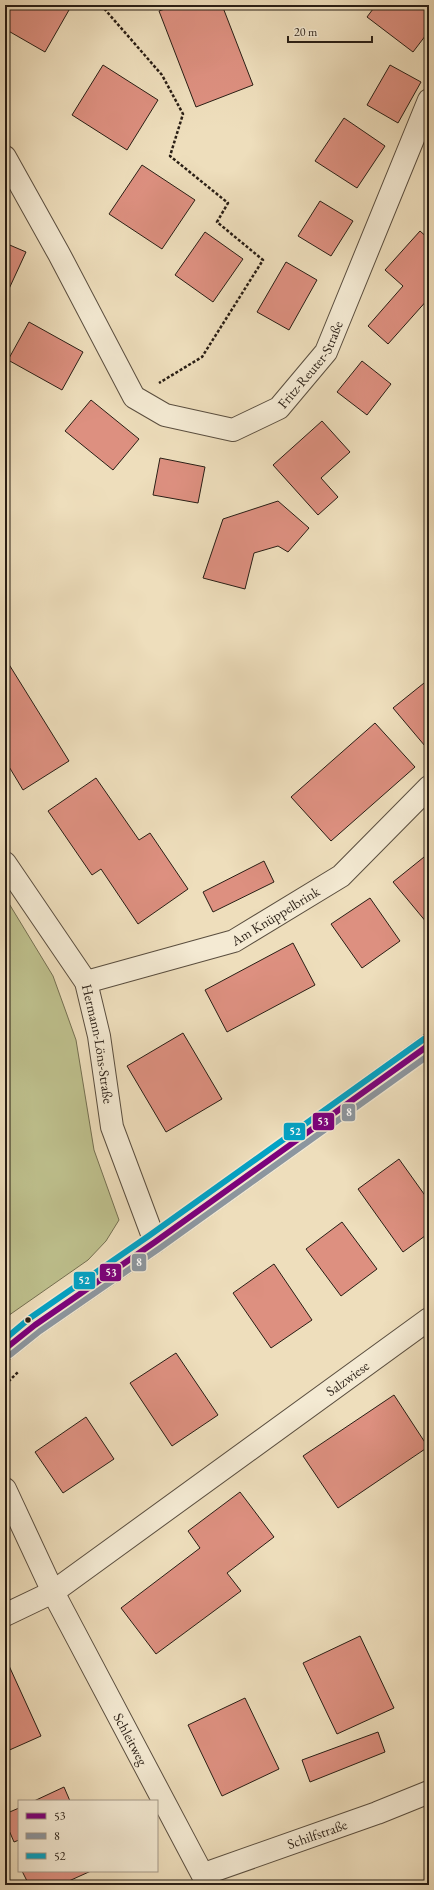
<svg xmlns="http://www.w3.org/2000/svg" width="434" height="1890" font-family="'EB Garamond',serif">
	<style>
		.green { fill: #bec08d; stroke: #746f51 }
		.building { fill: #dd9080; stroke: #291e15 }
		.lines { fill: none; stroke-linecap: round; stroke-linejoin: round }
		.street-casing { stroke: #5a4e3f; stroke-width: 24 }
		.secondary-casing { stroke: #291e15; stroke-width: 24 }
		.path { stroke: #291e15; stroke-width: 2.5; stroke-dasharray: 3 2; stroke-linecap: butt }
		.street { stroke: #f4ead3; stroke-width: 22 }
		.secondary { stroke: #f4ead3; stroke-width: 22 }
		.bus-1-casing { stroke: #f4ead3; stroke-width: 9 }
		.bus-2-casing { stroke: #f4ead3; stroke-width: 9 }
		.bus-3-casing { stroke: #f4ead3; stroke-width: 9 }
		.bus-1 { stroke: #7c007c; stroke-width: 6 }
		.bus-2 { stroke: #8c969f; stroke-width: 6 }
		.bus-3 { stroke: #02a2c5; stroke-width: 6 }
		.bus-dot { fill: #291e15; stroke: #f4ead3; stroke-width: 1.5 }
		.labels { text-anchor: middle; stroke-width: 3.5; stroke-linejoin: round; paint-order: stroke }
		.street-label { font-size: 14px; fill: #291e15; stroke: #f4ead3 }
		.line-badge { stroke: #f4ead3; stroke-width: 1.5 }
		.badge-label { font-size: 11px; text-anchor: middle; font-weight: bold; fill: #fff }
	</style>
	<rect width="100%" height="100%" fill="#eedebc"/>
	<filter id="stains"><feTurbulence type="fractalNoise" baseFrequency=".005" numOctaves="4"/><feColorMatrix values="0 0 0 0 .2 0 0 0 0 .09 0 0 0 0 .02 0 0 0 .5 -.17"/></filter>
	<radialGradient id="worn" r=".72"><stop offset=".6" stop-color="#630" stop-opacity="0"/><stop offset="1" stop-color="#630" stop-opacity=".3"/></radialGradient>
	<polygon class="green" points="5,897 53,976 66,1012 76,1040 94,1150 119,1220 106,1241 88,1260 5,1318"/>
	<g class="building">
		<polygon points="7,5 60,5 69,10 45,52 5,29 5,8"/>
		<polygon points="176,5 222,5 253,85 196,107 159,11"/>
		<polygon points="376,5 429,5 429,31 413,52 367,17"/>
		<polygon points="103,65 158,100 127,150 72,115"/>
		<polygon points="390,65 421,82 398,123 367,105"/>
		<polygon points="344,118 385,146 357,188 315,161"/>
		<polygon points="142,165 195,200 162,249 109,214"/>
		<polygon points="320,201 353,221 331,256 298,236"/>
		<polygon points="420,231 429,239 429,298 388,344 368,326 403,286 385,270"/>
		<polygon points="205,232 243,259 213,302 175,275"/>
		<polygon points="5,243 26,252 8,291 5,290"/>
		<polygon points="286,262 317,280 289,330 257,312"/>
		<polygon points="29,322 83,352 62,390 8,360"/>
		<polygon points="362,361 391,384 367,415 337,392"/>
		<polygon points="91,400 139,439 113,470 65,431"/>
		<polygon points="322,421 350,452 321,478 338,497 318,515 273,465"/>
		<polygon points="160,458 205,467 198,503 153,495"/>
		<polygon points="278,501 309,528 288,552 278,546 254,553 245,589 203,578 223,519"/>
		<polygon points="5,658 69,761 23,790 5,760"/>
		<polygon points="429,679 429,742 425,746 393,708"/>
		<polygon points="375,723 415,767 331,841 291,797"/>
		<polygon points="96,778 139,840 150,833 188,889 138,924 101,869 92,875 48,811"/>
		<polygon points="429,853 429,921 427,923 393,882"/>
		<polygon points="264,861 274,882 213,912 203,892"/>
		<polygon points="370,898 400,941 362,968 331,924"/>
		<polygon points="293,943 315,985 227,1032 205,990"/>
		<polygon points="183,1033 222,1099 166,1132 127,1066"/>
		<polygon points="399,1159 429,1201 429,1233 403,1252 358,1189"/>
		<polygon points="342,1222 377,1269 341,1296 306,1249"/>
		<polygon points="274,1264 312,1320 271,1348 233,1293"/>
		<polygon points="176,1353 218,1415 172,1446 130,1383"/>
		<polygon points="394,1395 428,1447 338,1508 303,1456"/>
		<polygon points="86,1417 114,1459 63,1493 35,1452"/>
		<polygon points="240,1492 274,1537 227,1573 241,1591 156,1654 121,1608 200,1548 188,1531"/>
		<polygon points="360,1636 394,1708 337,1734 303,1663"/>
		<polygon points="5,1657 41,1736 5,1752"/>
		<polygon points="245,1698 279,1769 222,1796 188,1725"/>
		<polygon points="378,1732 385,1752 310,1782 302,1760"/>
		<polygon points="64,1787 70,1801 34,1801"/>
		<polygon points="19,1808 19,1840 14,1842 5,1821 5,1814"/>
		<polygon points="22,1871 91,1871 60,1885 29,1885"/>
	</g>
	<g class="lines">
		<g class="street-casing">
			<g id="street">
				<path id="s1" d="M5,157L59,254L134,397L165,415L233,430L279,408L326,352L429,100"/>
				<path id="s2" d="M5,863L86,982L99,1036L112,1127L155,1242"/>
				<path id="s3" d="M86,982L234,941L341,876L429,787"/>
				<path id="s4" d="M5,1489L53,1592L208,1885"/>
				<path id="s5" d="M5,1615L53,1592L429,1319"/>
				<path id="s6" d="M204,1874L377,1813L429,1792"/>
			</g>
		</g>
		<g class="secondary-casing">
			<polyline id="secondary" points="5,1349 35,1325 155,1242 429,1045"/>
		</g>
		<g class="path">
			<polyline points="101,5 162,75 183,114 170,156 228,203 217,222 263,260 202,357 159,383"/>
			<polyline points="5,1385 18,1372"/>
		</g>
		<use href="#street" class="street"/>
		<use href="#secondary" class="secondary"/>
		<g class="bus-1-casing">
			<polyline id="bus-1" points="5,1349 35,1325 155,1242 429,1045"/>
		</g>
		<g class="bus-2-casing">
			<polyline id="bus-2" points="10,1355 40,1331 160,1248 429,1055"/>
		</g>
		<g class="bus-3-casing">
			<polyline id="bus-3" points="5,1339 30,1318 150,1235 424,1039"/>
		</g>
		<use href="#bus-1" class="bus-1"/>
		<use href="#bus-2" class="bus-2"/>
		<use href="#bus-3" class="bus-3"/>
	</g>
	<circle class="bus-dot" cx="28" cy="1320" r="3.5"/>
	<g class="labels">
		<g class="street-label">
			<text dy="5" stroke="none"><textPath href="#s1" startOffset="483">Fritz-Reuter-Straße</textPath></text>
			<text dy="5" stroke="none"><textPath href="#s3" startOffset="202">Am Knüppelbrink</textPath></text>
			<text dy="5" stroke="none"><textPath href="#s2" startOffset="207">Hermann-Löns-Straße</textPath></text>
			<text dy="5" stroke="none"><textPath href="#s5" startOffset="417">Salzwiese</textPath></text>
			<text dy="5" stroke="none"><textPath href="#s4" startOffset="280">Schleitweg</textPath></text>
			<text dy="5" stroke="none"><textPath href="#s6" startOffset="120">Schilfstraße</textPath></text>
		</g>
	</g>
	<g class="line-badge">
		<rect x="341" y="1103" width="15" height="19" rx="4" fill="#8c969f"/>
		<rect x="312" y="1112" width="23" height="19" rx="4" fill="#7c007c"/>
		<rect x="283" y="1122" width="23" height="19" rx="4" fill="#02a2c5"/>
		<rect x="131" y="1253" width="16" height="19" rx="4" fill="#8c969f"/>
		<rect x="99" y="1263" width="23" height="19" rx="4" fill="#7c007c"/>
		<rect x="73" y="1271" width="23" height="19" rx="4" fill="#02a2c5"/>
	</g>
	<g class="badge-label">
		<text x="349" y="1116">8</text>
		<text x="323" y="1125">53</text>
		<text x="295" y="1135">52</text>
		<text x="139" y="1266">8</text>
		<text x="111" y="1276">53</text>
		<text x="84" y="1284">52</text>
	</g>
	<rect width="434" height="1890" fill="none" stroke="#eedebc" stroke-width="20"/>
	<rect x="6" y="6" width="422" height="1878" fill="none" stroke="#291e15" stroke-width="2"/>
	<rect x="10" y="10" width="414" height="1870" fill="none" stroke="#291e15"/>
	<rect x="18" y="1800" width="140" height="72" fill="#f4ead3" stroke="#a39887"/>
	<rect x="26" y="1813" width="20" height="6" fill="#7c007c" stroke="#a39887"/>
	<text x="54" y="1820" font-size="12" fill="#291e15">53</text>
	<rect x="26" y="1833" width="20" height="6" fill="#8c969f" stroke="#a39887"/>
	<text x="54" y="1840" font-size="12" fill="#291e15">8</text>
	<rect x="26" y="1853" width="20" height="6" fill="#02a2c5" stroke="#a39887"/>
	<text x="54" y="1860" font-size="12" fill="#291e15">52</text>
	<path d="M288 36v6h84v-6" fill="none" stroke="#291e15" stroke-width="2"/>
	<text x="294" y="36" font-size="12" fill="#291e15" stroke="#f4ead3" stroke-width="3" paint-order="stroke">20 m</text>
	<rect width="100%" height="100%" filter="url(#stains)"/>
	<rect width="100%" height="100%" fill="url(#worn)"/>
</svg>
